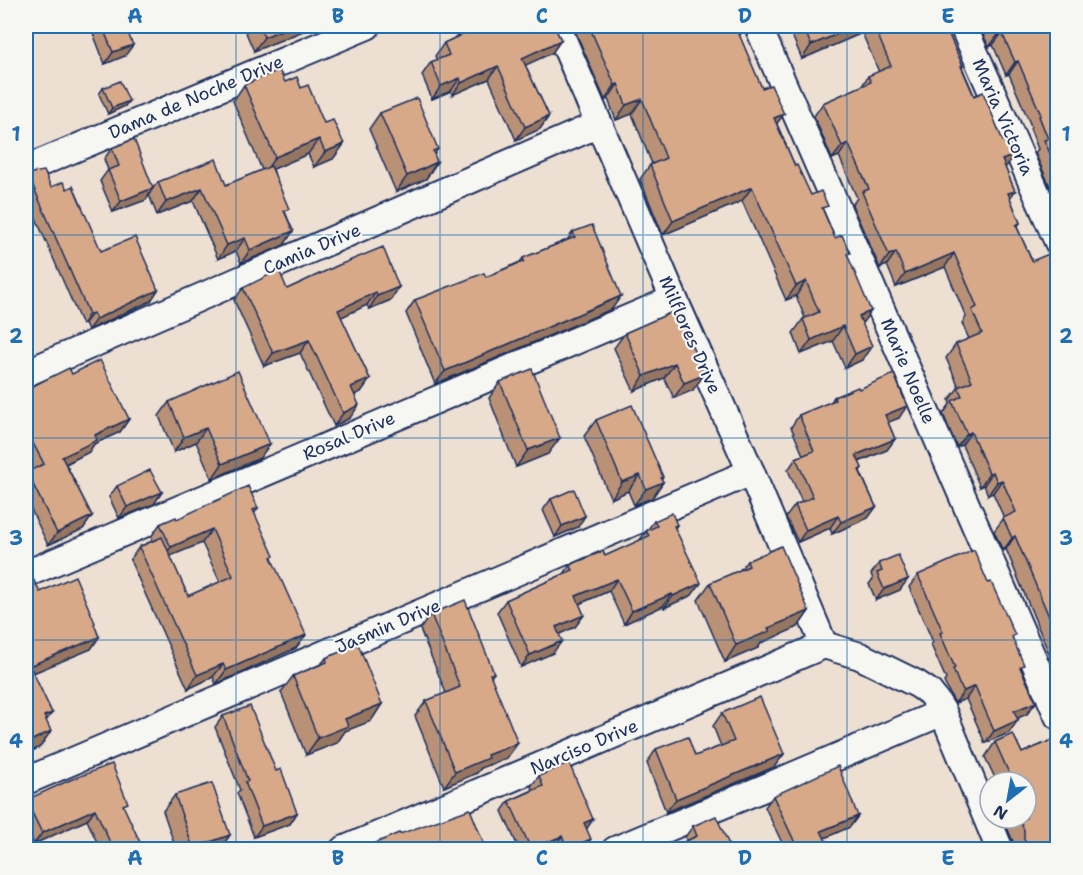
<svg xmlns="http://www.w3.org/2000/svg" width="1083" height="875" font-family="'Shantell Sans',sans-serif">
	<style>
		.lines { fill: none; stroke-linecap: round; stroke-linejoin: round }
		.street-casing { stroke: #1b2f5e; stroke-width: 30 }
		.street { stroke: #f6f6f2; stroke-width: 26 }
		.wall { fill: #b99176; stroke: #1b2f5e; stroke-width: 1.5; fill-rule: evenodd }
		.shaded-wall { fill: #967660; stroke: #1b2f5e; stroke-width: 1.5 }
		.building { fill: #d7a989; stroke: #1b2f5e; stroke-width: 1.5 }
		.grid { fill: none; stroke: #1f6fb2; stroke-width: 1.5; stroke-opacity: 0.55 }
		.labels { text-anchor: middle; stroke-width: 4.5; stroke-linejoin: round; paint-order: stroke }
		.street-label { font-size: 18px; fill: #1b2f5e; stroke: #f6f6f2 }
		.neatline { fill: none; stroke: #1f6fb2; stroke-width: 2 }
		.grid-label { font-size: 20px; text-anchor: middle; font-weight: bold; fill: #1f6fb2 }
	</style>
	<rect width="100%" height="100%" fill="#eddfd2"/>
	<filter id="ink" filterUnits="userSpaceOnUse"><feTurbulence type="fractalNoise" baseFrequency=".0167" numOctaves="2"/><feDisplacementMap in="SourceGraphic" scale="12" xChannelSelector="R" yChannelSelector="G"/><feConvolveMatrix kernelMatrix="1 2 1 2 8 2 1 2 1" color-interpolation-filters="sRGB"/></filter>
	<g filter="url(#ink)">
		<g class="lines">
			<g class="street-casing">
				<g id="street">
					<polyline points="557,26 674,299 751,472 824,645"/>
					<polyline points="758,26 1058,716"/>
					<polyline points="963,26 1058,242"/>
					<polyline points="26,169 367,26"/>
					<polyline points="26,373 599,124"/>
					<polyline points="26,574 674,299"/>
					<polyline points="824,645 860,656 917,684 929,692 936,701 943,712 1000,850"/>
					<polyline points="26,781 751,472"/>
					<polyline points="343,850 824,645"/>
					<polyline points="615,850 783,780 943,712"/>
				</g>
			</g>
			<use href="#street" class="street"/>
		</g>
		<g class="wall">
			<polygon points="98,26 102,26 125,56 105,64 93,33"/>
			<polygon points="243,26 315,26 254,51"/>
			<polygon points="452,26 554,26 561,40 552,53 525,65 549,116 540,129 516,140 489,79 452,95 451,91 432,99 422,75 431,62 437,60 435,56 444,43 457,37"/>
			<polygon points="573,26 739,26 742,32 739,36 795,166 811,195 824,212 835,238 848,256 862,324 862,360 845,368 833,341 801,354 793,333 803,319 805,318 796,296 786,300 742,201 663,235 640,179 650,165 652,164 632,114 616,120 608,99 605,100"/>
			<polygon points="788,26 945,26 963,66 962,67 1015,191 1010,198 1020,223 1017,227 1032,261 1058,255 1058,653 1050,656 1006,549 1003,551 994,531 1004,518 993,493 988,495 984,485 980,487 962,445 957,447 943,414 950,404 949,400 959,387 946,358 956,344 969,339 962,323 966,317 945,267 896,287 887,265 880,268 852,205 857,198 839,156 832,159 814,116 823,103 862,86 868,76 879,72 862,33 802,59"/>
			<polygon points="982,26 1058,26 1058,204 1035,153 1038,149 1030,128 1031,126 1009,74 1006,75 993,45 989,47 980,28"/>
			<polygon points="285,82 301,88 324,123 344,144 333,159 314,167 308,154 273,169 286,214 293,231 284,245 241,263 236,251 218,259 193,201 157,215 149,195 146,200 113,212 100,181 108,170 104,159 112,148 153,188 158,182 226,185 262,170 233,101 244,85"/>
			<polygon points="103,88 125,106 108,114 99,94"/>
			<polygon points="380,113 438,149 434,155 437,162 426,179 396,192 369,129"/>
			<polygon points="27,172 32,173 51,187 67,189 101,251 151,301 88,330 85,323 82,325 26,195 26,174"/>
			<polygon points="573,232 612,309 435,384 406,313 415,300 486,277 520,262 523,258 567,240"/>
			<polygon points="339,265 391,300 369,309 367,305 341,317 370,379 361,392 355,395 350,418 334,426 300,353 264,366 234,300 243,288 287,289"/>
			<polygon points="677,310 693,390 674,398 664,378 634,391 614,348 625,333"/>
			<polygon points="72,374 129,419 120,432 94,444 89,452 66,464 92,516 83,529 48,545 26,499 26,475 27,472 31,470 26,459 26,384 29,388"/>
			<polygon points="500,382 548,454 516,467 489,398"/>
			<polygon points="859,389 899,418 888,422 895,439 887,450 859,462 862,468 860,471 876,507 868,518 832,534 830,528 798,542 786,517 795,505 802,502 788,470 796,458 803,455 791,427 799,415 831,402 834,397"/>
			<polygon points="169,402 260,458 212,479 196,442 174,452 159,416"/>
			<polygon points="596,420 663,482 652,498 634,505 628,491 611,499 584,436"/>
			<polygon points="117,486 162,492 154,504 119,518 109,497"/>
			<polygon points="551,499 578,527 555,537 543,510"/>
			<path d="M258,508L254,514L272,558L296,648L216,684L213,677L188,689L130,560L139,547L152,541L151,537L160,524L177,519ZM202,543L220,582L188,596L170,556Z"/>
			<polygon points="654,521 677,525 675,528 692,595 664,608 663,606 624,624 609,591 579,604 584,615 575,627 559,634 553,653 521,667 497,612 506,600 564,574 570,565 605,556 639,541"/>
			<polygon points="747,561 809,611 798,627 761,643 758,648 725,662 698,600 710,583 739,571"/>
			<polygon points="879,563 900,590 876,600 869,584 873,579 871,574"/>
			<polygon points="26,574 40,592 94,625 99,637 91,649 33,673 52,713 46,720 40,747 26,754"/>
			<polygon points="918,575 1013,639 1021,669 1036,702 1027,714 1017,718 1009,733 985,743 966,699 955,703 951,696 944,682 946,679 931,645 933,642 909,587"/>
			<polygon points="431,614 494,673 491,677 507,758 481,768 477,773 444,787 415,716 426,701 446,693 420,629"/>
			<polygon points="326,658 382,704 371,721 345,731 337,743 306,755 281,692 293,676 321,664"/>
			<polygon points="722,713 784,754 774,767 666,812 647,763 656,749 695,756 721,746 713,726"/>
			<polygon points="223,716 276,771 297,813 290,824 254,837 237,793 240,790 215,727"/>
			<polygon points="1013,734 1022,753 1057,738 1058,739 1058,849 1014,849 1014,844 1003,818 1026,818 1026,782 997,782 985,757 995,742"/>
			<polygon points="539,776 593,819 586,829 583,849 555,849 554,847 549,849 519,849 502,811 509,801 533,790 531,786"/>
			<polygon points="175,795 230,835 220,849 176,849 163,811"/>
			<polygon points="773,796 858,816 850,827 824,838 820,849 785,849 765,807"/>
			<polygon points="26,800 124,809 143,849 100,849 87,820 34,844 26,826"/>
			<polygon points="693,826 731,849 687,841 685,837"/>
		</g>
		<g class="shaded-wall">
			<polygon points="291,26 315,26 254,51 264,37"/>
			<polygon points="857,26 867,26 862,33 802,59 811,45"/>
			<polygon points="1002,33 993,45 989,47 998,35"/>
			<polygon points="561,40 552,53 513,71 522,58"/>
			<polygon points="133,45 125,56 105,64 113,52"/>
			<polygon points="1018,61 1009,74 1006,75 1015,62"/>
			<polygon points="498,66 489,79 452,95 461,83"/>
			<polygon points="460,78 451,91 432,99 441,86"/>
			<polygon points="618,84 608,99 605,100 615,85"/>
			<polygon points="642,99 632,114 616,120 626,105"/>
			<polygon points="129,101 125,106 108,114 112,108"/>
			<polygon points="784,114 773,129 774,118"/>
			<polygon points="549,116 540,129 516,140 525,127"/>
			<polygon points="319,139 308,154 264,173 275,157"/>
			<polygon points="848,143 839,156 832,159 842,146"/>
			<polygon points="344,144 333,159 314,167 325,152"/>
			<polygon points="1015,155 1005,168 1002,160"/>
			<polygon points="437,162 426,179 396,192 407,176"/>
			<polygon points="752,187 742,201 663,235 673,221"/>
			<polygon points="153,188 146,200 113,212 121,201"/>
			<polygon points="202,188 193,201 157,215 166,202"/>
			<polygon points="1015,191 1005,204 1008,193"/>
			<polygon points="293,231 284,245 241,263 250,250"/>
			<polygon points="245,238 236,251 218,259 227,245"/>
			<polygon points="896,252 887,265 880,268 889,255"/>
			<polygon points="954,253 945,267 896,287 905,274"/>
			<polygon points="806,281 796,296 786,300 796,286"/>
			<polygon points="399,287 391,300 369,309 377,296"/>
			<polygon points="158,290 151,301 88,330 96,319"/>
			<polygon points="376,292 367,305 329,323 338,310"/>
			<polygon points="621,296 612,309 435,384 445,371"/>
			<polygon points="871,311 861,325 859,316"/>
			<polygon points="93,313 85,323 82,325 89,314"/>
			<polygon points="843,326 833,341 801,354 811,340"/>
			<polygon points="309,340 300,353 264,366 273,353"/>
			<polygon points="872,346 862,360 845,368 855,354"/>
			<polygon points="675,363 664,378 634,391 644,376"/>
			<polygon points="704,375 693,390 674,398 684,383"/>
			<polygon points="370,379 361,392 342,400 351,387"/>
			<polygon points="359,405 350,418 334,426 343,413"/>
			<polygon points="907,406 899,418 877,427 885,415"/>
			<polygon points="129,419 120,432 94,444 89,452 53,470 62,457 95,435"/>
			<polygon points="206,428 196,442 174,452 184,437"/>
			<polygon points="971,432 962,445 957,447 967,434"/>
			<polygon points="560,438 548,454 516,467 528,450"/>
			<polygon points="895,439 887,450 848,466 856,455"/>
			<polygon points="270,444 260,458 212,479 222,464"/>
			<polygon points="993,472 984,485 980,487 989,473"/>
			<polygon points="640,475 628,491 611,499 622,482"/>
			<polygon points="663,477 658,484 663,482 652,498 634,505 646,489"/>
			<polygon points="1002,480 993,493 988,495 997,482"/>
			<polygon points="162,492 154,504 119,518 127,507"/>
			<polygon points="876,507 868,518 832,534 841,522"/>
			<polygon points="92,516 83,529 48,545 57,533"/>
			<polygon points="585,516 578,527 555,537 562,526"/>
			<polygon points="838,516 830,528 798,542 806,530"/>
			<polygon points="212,529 202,543 161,560 171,547"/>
			<polygon points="1015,536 1006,549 1003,551 1012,538"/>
			<polygon points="617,579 609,591 567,609 576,596"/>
			<polygon points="908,579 900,590 876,600 884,589"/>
			<polygon points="701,583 692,595 664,608 673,596"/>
			<polygon points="672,594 663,606 624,624 632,611"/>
			<polygon points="809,611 798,627 761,643 758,648 725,662 736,645 768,628"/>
			<polygon points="584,615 575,627 547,640 556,627"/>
			<polygon points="306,635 296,648 216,684 226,670"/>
			<polygon points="99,637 91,649 26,676 26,672 29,666"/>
			<polygon points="562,641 553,653 521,667 530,655"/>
			<polygon points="1058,646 1058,653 1050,656"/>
			<polygon points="223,664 213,677 188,689 197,675"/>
			<polygon points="975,686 966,699 955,703 964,691"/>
			<polygon points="1036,702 1027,714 1005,724 1014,711"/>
			<polygon points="382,704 371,721 345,731 337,743 306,755 318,738 345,719"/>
			<polygon points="52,713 40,729 44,716"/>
			<polygon points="1018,720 1009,733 985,743 994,731"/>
			<polygon points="51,731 40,747 26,754 26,743"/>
			<polygon points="518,743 507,758 481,768 477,773 444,787 455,772 487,755"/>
			<polygon points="784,754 774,767 666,812 676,799"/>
			<polygon points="95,809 87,820 34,844 42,833"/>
			<polygon points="297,813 290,824 254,837 262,826"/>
			<polygon points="858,816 850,827 813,843 821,831"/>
			<polygon points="593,819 586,830 584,823"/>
			<polygon points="230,835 220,849 192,849 193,848"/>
			<polygon points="562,836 554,847 549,849 532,849"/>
			<polygon points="591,839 583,849 567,849"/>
			<polygon points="826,841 820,849 808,849"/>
		</g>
		<g class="building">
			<polygon points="102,26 125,26 133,45 113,52"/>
			<polygon points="259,26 291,26 264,37"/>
			<polygon points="467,26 554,26 561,40 522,58 549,116 525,127 498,66 461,83 460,78 441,86 431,62 449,55 444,43 470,31"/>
			<polygon points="589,26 739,26 742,32 739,34 762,88 771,85 784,114 774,118 795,166 797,165 811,195 821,191 828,206 822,208 835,238 842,235 850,253 847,254 871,311 859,316 872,346 855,354 843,326 811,340 803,319 819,312 806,281 796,286 752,187 673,221 650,165 666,158 642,99 626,105 618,84 615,85"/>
			<polygon points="803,26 857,26 811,45"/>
			<polygon points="874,26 945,26 963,66 961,66 974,96 983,92 1003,141 1008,139 1015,155 1002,160 1015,191 1008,193 1020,223 1016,225 1032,261 1056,251 1058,255 1058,638 1015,536 1012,538 1003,518 1016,512 1002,480 997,482 993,472 989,473 971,432 967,434 952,401 962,396 958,387 972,381 956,344 982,333 972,310 977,307 954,253 905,274 896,252 889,255 862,192 869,189 848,143 842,146 823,103 871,82 868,76 891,66"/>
			<polygon points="994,26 1058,26 1058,171 1044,140 1048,139 1039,116 1041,115 1018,61 1015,62 1002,33 998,35"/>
			<polygon points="279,70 285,82 297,77 301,88 308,85 324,123 333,120 344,144 325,152 319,139 275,157 244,85"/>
			<polygon points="120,81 129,101 112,108 103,88"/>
			<polygon points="417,98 438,149 433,151 437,162 407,176 380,113"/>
			<polygon points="134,139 153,188 121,201 108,170 119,166 112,148"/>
			<polygon points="216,159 226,185 271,166 289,209 284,211 293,231 250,250 245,238 227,245 202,188 166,202 158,182"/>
			<polygon points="44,171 51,187 63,182 67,189 73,186 101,251 135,237 158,290 96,319 93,313 89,314 27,172 32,173"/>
			<polygon points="592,225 621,296 445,371 415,300 484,273 486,277 524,261 523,258 575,237 573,232"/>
			<polygon points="383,247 399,287 377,296 376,292 338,310 370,379 351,387 359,405 343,413 309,340 273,353 243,288 279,270 287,289 339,265"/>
			<polygon points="677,310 704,375 684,383 675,363 644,376 625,333"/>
			<polygon points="100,360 129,419 95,435 97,440 62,457 92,516 57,533 27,472 44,464 26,430 26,384 27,383 29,388 69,368 72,374"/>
			<polygon points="532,369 560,438 528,450 500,382"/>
			<polygon points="238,371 270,444 222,464 206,428 184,437 169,402"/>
			<polygon points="894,374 907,406 885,415 895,439 856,455 862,468 859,470 876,507 841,522 838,516 806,530 795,505 813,497 796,458 814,451 799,415 835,400 834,397 858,387 859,389"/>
			<polygon points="632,405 663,477 661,478 663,482 646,489 640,475 622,482 596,420"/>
			<polygon points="150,470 162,492 127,507 117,486"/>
			<polygon points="248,486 258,508 253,510 274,556 271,557 306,635 226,670 223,664 197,675 139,547 162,537 188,596 233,576 212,529 171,547 160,524 176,517 177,519"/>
			<polygon points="574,489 585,516 562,526 551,499"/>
			<polygon points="672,513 677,525 674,526 701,583 673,596 672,594 632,611 617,579 576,596 584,615 556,627 562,641 530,655 506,600 573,570 570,565 603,551 605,556 649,536 646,531 657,526 654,521"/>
			<polygon points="781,546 809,611 768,628 770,631 736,645 710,583 749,566 747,561"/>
			<polygon points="974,550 988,583 991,582 1015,635 1012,637 1024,665 1020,667 1036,702 1014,711 1018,720 994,731 975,686 964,691 959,684 953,669 955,668 940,633 943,632 918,575"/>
			<polygon points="898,555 908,579 884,589 877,573 882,571 879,563"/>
			<polygon points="26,574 29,578 32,577 40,592 75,576 95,623 94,624 99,637 29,666 26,658"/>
			<polygon points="465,600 494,673 490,674 518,743 487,755 488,758 455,772 426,701 460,687 431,614"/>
			<polygon points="358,644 382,704 345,719 348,726 318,738 293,676 327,662 326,658"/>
			<polygon points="32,670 52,713 44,716 51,731 26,743 26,673"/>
			<polygon points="760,697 784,754 676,799 656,749 688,737 695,756 734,741 722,713"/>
			<polygon points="250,706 276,771 281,769 297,813 262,826 245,782 248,781 223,716"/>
			<polygon points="1013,734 1022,753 1057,738 1058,739 1058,849 1029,849 1024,839 1024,830 1019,818 1026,818 1026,782 1013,782 995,742"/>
			<polygon points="569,763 593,819 584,823 591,839 567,849 562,836 531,849 509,801 543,786 539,776"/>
			<polygon points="112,764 128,803 123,805 143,849 113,849 95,809 42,833 26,800 70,780"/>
			<polygon points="838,766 858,816 821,831 826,841 808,849 798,849 773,796"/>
			<polygon points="212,783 230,835 193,848 175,795"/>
			<polygon points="470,809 486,849 361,849 399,833 400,834"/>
			<polygon points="716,816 731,849 668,849 697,836 693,826"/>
		</g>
	</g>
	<path class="grid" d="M236,26V850M440,26V850M643,26V850M847,26V850M26,235H1058M26,438H1058M26,640H1058"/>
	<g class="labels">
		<g class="street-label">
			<text transform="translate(196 97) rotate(-23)" y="6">Dama de Noche Drive</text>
			<text transform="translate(1003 117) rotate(66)" y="6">Maria Victoria</text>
			<text transform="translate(312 249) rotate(-23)" y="6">Camia Drive</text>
			<text transform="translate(690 335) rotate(66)" y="6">Milflores Drive</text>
			<text transform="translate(908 371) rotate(67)" y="6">Marie Noelle</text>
			<text transform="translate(349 436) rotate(-23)" y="6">Rosal Drive</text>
			<text transform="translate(388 626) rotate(-23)" y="6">Jasmin Drive</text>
			<text transform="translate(584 747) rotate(-23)" y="6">Narciso Drive</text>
		</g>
	</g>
	<rect width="1083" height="875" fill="none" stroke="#f6f6f2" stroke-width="66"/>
	<g transform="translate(1008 800) rotate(211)"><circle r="28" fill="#f6f6f2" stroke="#9ea6b7" stroke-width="1.5"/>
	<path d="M0-4.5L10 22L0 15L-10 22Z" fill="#1f6fb2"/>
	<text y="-9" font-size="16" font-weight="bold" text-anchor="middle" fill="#1b2f5e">N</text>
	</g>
	<rect x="33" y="33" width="1017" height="809" class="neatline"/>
	<g class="grid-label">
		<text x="135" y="23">A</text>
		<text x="338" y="23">B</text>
		<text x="542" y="23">C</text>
		<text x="745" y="23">D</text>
		<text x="948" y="23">E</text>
		<text x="16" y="141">1</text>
		<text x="1066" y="141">1</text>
		<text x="16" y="343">2</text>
		<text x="1066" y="343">2</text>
		<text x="16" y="545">3</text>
		<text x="1066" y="545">3</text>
		<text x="16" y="748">4</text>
		<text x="1066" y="748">4</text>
		<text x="135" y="865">A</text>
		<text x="338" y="865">B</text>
		<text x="542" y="865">C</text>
		<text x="745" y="865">D</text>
		<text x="948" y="865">E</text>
	</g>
</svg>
